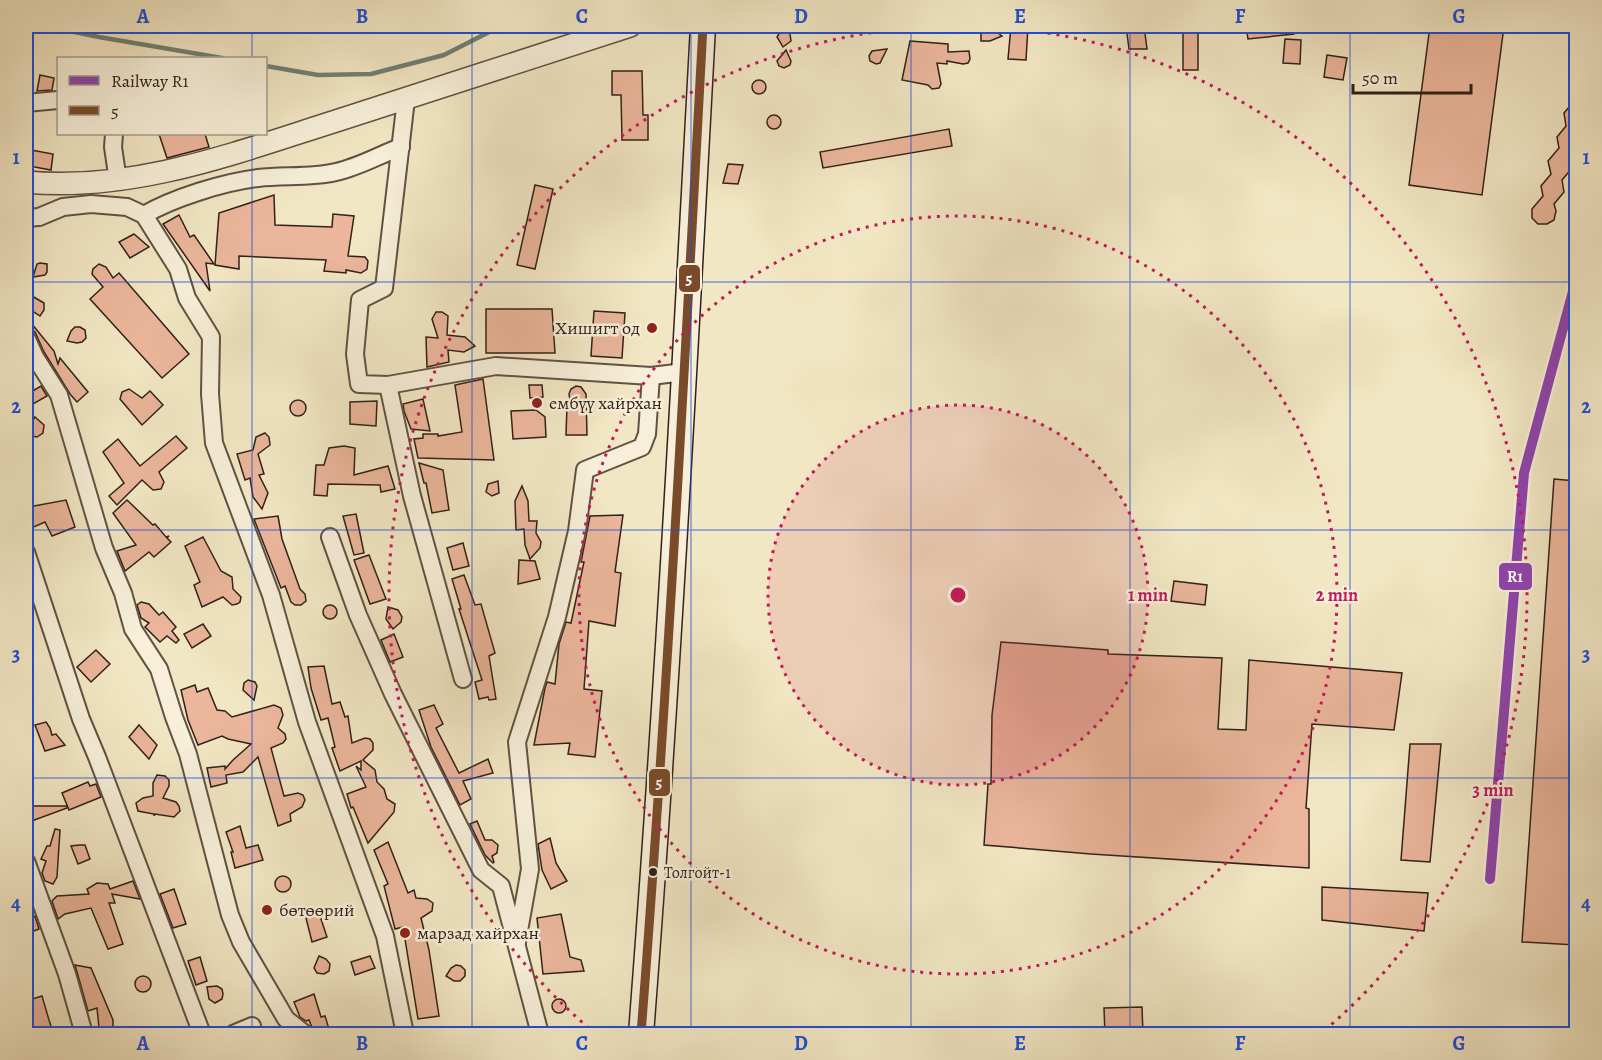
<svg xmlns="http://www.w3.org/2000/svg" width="1602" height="1060" font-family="Alegreya,serif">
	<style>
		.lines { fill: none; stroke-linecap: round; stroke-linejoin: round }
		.stream { stroke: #718074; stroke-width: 4.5 }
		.building { fill: #ebb69b; stroke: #312119; stroke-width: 1.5 }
		.minor-casing { stroke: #615244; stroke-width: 20 }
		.tertiary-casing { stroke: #615244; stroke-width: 24 }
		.secondary-casing { stroke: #312119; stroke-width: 27 }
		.minor { stroke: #f7efd9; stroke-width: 16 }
		.tertiary { stroke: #f7efd9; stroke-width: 21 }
		.secondary { stroke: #f7efd9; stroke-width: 24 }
		.bus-1-casing { stroke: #f7efd9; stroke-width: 14 }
		.bus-1 { stroke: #7a4b2a; stroke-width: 9 }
		.rail-1-casing { stroke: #f7efd9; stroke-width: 15 }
		.rail-1 { stroke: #8e44ad; stroke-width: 10 }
		.grid { fill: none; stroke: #1d4ed8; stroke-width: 1.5; stroke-opacity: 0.55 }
		.ring { fill: none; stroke: #c2185b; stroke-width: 3; stroke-dasharray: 3 6 }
		.poi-dot { fill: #8f2418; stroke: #f7efd9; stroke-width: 2 }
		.bus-dot { fill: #312119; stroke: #f7efd9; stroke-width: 2 }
		.labels { text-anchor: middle; stroke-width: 5; stroke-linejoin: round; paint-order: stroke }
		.bus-label { font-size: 16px; fill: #312119; stroke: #f7efd9; text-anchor: start }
		.poi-label { font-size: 18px; fill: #312119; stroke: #f7efd9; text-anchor: start }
		.centre { fill: #c2185b; stroke: #f7efd9; stroke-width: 3 }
		.ring-label { font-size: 18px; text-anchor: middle; font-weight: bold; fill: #c2185b; stroke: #f7efd9; stroke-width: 5; stroke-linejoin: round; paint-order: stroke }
		.line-badge { stroke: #f7efd9; stroke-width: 2 }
		.badge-label { font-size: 16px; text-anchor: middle; font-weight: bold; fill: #fff }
		.neatline { fill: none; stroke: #1d4ed8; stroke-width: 2 }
		.grid-label { font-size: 20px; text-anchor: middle; font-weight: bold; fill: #1d4ed8 }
	</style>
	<rect width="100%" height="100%" fill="#f2e7c4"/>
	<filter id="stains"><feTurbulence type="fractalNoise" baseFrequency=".00333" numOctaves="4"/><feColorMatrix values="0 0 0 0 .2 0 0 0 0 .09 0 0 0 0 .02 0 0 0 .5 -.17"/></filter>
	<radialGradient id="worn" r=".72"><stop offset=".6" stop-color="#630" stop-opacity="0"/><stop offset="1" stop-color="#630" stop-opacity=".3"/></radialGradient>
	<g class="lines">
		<g class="stream">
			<polyline points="45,26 99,37 222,58"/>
			<polyline points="266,66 318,75 371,74 444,55 501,26"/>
		</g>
	</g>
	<g class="building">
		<polygon points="1011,26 1028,26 1026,60 1008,59"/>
		<polygon points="1126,26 1144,26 1147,49 1129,49"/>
		<rect x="1183" y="26" width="15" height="44"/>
		<polygon points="1246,26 1294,26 1294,34 1248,39"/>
		<polygon points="1430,26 1504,26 1482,195 1409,185"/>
		<polygon points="986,28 991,28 1002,36 990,41 981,41 981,32"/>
		<polygon points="784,30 790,34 791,41 783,47 777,37 780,32"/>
		<polygon points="1285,39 1301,40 1300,64 1283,63"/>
		<polygon points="910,41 948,44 948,52 969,51 970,59 968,63 963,64 947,61 947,64 937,63 941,84 939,88 932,89 928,85 902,80"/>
		<polygon points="887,49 880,63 876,64 870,61 869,56 872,51"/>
		<polygon points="786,50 791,61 790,65 784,68 779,66 777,61"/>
		<polygon points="1327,55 1347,58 1343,80 1324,77"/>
		<polygon points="612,71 642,71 643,115 648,115 648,140 622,140 621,95 612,95"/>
		<polygon points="40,75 54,78 52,90 37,91"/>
		<circle cx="759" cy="87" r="7"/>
		<polygon points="1576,99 1576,150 1571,155 1573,167 1562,180 1564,192 1554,204 1556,211 1554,220 1547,224 1538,224 1532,218 1532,209 1543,196 1541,186 1551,174 1548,161 1559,148 1557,137 1566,126 1564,113"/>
		<circle cx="774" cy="122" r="7"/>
		<polygon points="949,129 952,146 823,168 820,152"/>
		<polygon points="159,134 205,134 209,147 167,158"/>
		<polygon points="31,150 53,154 51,170 29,166"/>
		<polygon points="728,164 743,165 738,184 723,183"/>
		<polygon points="535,185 553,189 535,269 517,265"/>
		<polygon points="274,195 275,225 332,227 333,214 354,216 348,256 365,257 368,261 367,269 361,273 346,270 346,273 324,271 326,260 239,256 239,269 215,265 219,213"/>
		<polygon points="179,215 190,237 194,235 214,264 206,263 210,291 163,224"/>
		<polygon points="134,234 149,247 130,258 119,242"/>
		<polygon points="40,263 47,264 47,272 45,275 33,277 37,264"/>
		<polygon points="99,264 106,267 113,278 119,273 189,354 162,378 90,299 103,287 92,274 93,269"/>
		<polygon points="32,296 44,303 44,310 40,316 31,310"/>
		<polygon points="486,309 552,309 555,353 486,353"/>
		<polygon points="594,311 625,313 622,358 591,356"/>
		<polygon points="436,312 442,312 448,316 447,335 465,337 475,346 464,352 448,350 449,362 427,367 426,337 438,338 432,319"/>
		<polygon points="27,318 54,351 58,364 60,358 88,392 77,402 70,394 44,352 35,332 28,327"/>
		<polygon points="75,327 80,327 85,330 86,338 82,342 77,343 67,341 71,331"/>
		<polygon points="483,379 494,460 418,458 414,439 423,438 423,434 438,434 438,436 462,432 455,385"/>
		<polygon points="529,385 542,385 543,397 530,398"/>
		<polygon points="41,386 47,396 26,408 26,395"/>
		<polygon points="576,386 581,387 586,394 587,435 566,435 567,406 571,406 569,394 571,389"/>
		<polygon points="129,389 142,398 150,391 163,405 142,425 120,399 122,392"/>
		<polygon points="423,399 430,431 411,429 404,411 403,404"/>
		<circle cx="298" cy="408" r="8"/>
		<polygon points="377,401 376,426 350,424 350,402"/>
		<polygon points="536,410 545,417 546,437 513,439 511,411"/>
		<polygon points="35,417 44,425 43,433 37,437 26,435 26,431"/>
		<polygon points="265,433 269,437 270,445 258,454 264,474 259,475 268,493 262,509 253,497 250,478 245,480 237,454 253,450 256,437"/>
		<polygon points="176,436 187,448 159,472 164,482 161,489 153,490 142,480 117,505 109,496 124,483 103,452 118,439 140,466"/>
		<polygon points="344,446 355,448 354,475 388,466 395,489 381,492 380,485 328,484 327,496 314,495 316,465 324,465 329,448"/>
		<polygon points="419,463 443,470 449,510 432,513 426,483 424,483"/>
		<polygon points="1554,479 1576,481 1576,945 1522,942"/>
		<polygon points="498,481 499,493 492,496 486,492 488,484"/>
		<polygon points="522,486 528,501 529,521 537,521 536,533 541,542 540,548 530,559 525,545 524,529 516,530 515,501"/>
		<polygon points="66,500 75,527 52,536 45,522 29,529 26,521 26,513 34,506"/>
		<polygon points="127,500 153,525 155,524 166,537 169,536 167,538 171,542 154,557 149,552 125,571 117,551 136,545 113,513"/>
		<polygon points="356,514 364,553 354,555 343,516"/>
		<polygon points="623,515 615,572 621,573 615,626 589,621 584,689 602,691 595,757 568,754 570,743 534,745 545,688 547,682 555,684 559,644 566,622 571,623 584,562 581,562 590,516"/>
		<polygon points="278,516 282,539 300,589 305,594 306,601 301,605 295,605 291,602 285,586 281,588 254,519"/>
		<polygon points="203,537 221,571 232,577 233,589 241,597 240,602 237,604 232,605 223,597 202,607 194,585 200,582 185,546"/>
		<polygon points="463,543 469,566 453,570 447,548"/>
		<polygon points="369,555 386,599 370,604 354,560"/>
		<polygon points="519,560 535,561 540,579 518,584"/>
		<polygon points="464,575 475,605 481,604 495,653 489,656 496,699 489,700 488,697 479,699 475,682 482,680 459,609 461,609 452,579"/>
		<polygon points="1174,581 1207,585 1205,605 1171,601"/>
		<polygon points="141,602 149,604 159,615 163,612 176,627 172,631 179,640 176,643 167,636 160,642 145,627 149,623 141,618 137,605"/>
		<circle cx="330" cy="612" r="7"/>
		<polygon points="388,607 398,610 402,617 401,622 393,629 386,619"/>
		<polygon points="203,624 211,636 192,648 184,634"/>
		<polygon points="394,634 403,657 390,662 381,640"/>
		<polygon points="1001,642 1108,650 1108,654 1222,658 1218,729 1246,730 1249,660 1402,673 1394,730 1312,724 1306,808 1309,809 1309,868 1091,854 984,845 988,784 991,784 992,715"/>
		<polygon points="96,650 110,664 91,682 77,667"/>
		<polygon points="324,666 332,704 340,702 345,717 348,716 352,743 365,738 370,739 373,743 373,750 363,760 375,770 377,782 384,789 387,799 395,804 394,812 368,843 353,807 351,808 347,794 366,787 356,766 361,770 361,761 340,771 332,748 335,747 328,718 321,720 311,688 308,667"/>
		<polygon points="248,680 255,682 257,686 254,700 243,690 244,683"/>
		<polygon points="195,685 197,692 208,688 217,710 225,711 232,717 274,705 281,708 283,715 278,728 285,734 286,739 283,743 271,748 284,796 298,793 303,795 305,800 302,807 290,814 291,821 278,826 258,757 243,772 226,775 227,783 211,787 207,768 225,766 225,769 233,760 251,744 228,739 222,736 198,745 188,720 181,690"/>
		<polygon points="434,705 443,724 436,728 459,773 488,759 493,773 463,781 471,799 460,805 431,747 419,710"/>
		<polygon points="46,722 50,728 52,735 56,734 65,745 45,751 35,725"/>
		<polygon points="139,725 157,745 149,759 129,737"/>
		<polygon points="1410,744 1441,744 1430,862 1401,860"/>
		<polygon points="157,775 165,776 169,780 169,786 163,798 176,802 179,806 180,811 174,817 155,814 154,816 154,814 138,811 136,803 143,798 153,796 153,783"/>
		<polygon points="88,782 90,786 96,784 101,797 69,810 62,793"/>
		<polygon points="26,806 67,806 67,808 29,822"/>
		<polygon points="477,821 485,840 492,840 498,845 497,853 492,856 494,862 493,863 485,855 470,824"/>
		<polygon points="240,826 246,848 258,845 263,860 235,868 231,852 233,852 226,832"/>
		<polygon points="55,829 60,830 57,877 53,884 45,881 42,873 46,861 41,859 47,846 50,846"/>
		<polygon points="550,838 556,863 567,881 551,889 542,870 538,844"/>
		<polygon points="388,842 408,893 414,890 416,898 427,899 433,903 432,911 421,918 429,950 439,1016 418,1019 403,927 395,929 384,886 388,884 374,850"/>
		<polygon points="80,845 85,845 90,859 78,864 71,846"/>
		<circle cx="283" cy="884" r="8"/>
		<polygon points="133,881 140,899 112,894 115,903 109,903 123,944 108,949 91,908 65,914 58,919 52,901 57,896 89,894 87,889 97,883 108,884 110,889"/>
		<polygon points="1322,887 1428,893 1424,931 1322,920"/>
		<polygon points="174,889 186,924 173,928 160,894"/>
		<polygon points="319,913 327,937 312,942 306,918"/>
		<polygon points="561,914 570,957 581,960 584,971 543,974 537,918"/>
		<polygon points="35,916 39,929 26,934 26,924"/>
		<polygon points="319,956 326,959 330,964 329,971 324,974 317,973 314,968"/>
		<polygon points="370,956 375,968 355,975 351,962"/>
		<polygon points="200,957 207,981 196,985 188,961"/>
		<polygon points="75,965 91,968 113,1020 113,1035 109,1035 99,1028 97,1008 88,1011"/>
		<polygon points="456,965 461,966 465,970 465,976 460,981 454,981 446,976 451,968"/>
		<circle cx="143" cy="984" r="8"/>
		<polygon points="217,986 222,989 223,994 222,999 215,1003 209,999 207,987"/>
		<polygon points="314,994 321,1017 325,1016 329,1029 324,1035 315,1035 309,1020 306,1021 300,1017 294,1002"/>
		<polygon points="42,996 49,1020 54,1035 36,1035 33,1028 26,1032 26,1001"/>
		<circle cx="559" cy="1006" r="7"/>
		<polygon points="1142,1007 1143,1035 1105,1035 1104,1008"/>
	</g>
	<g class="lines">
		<g class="minor-casing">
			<g id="minor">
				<polyline points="406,99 384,288 360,300 355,354 359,384 388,385 496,366 651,376 684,372"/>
				<polyline points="26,103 58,100"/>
				<polyline points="114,134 113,147 118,181"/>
				<path d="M144,215C173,198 224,182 258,178C283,175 311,178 336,172C359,167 379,155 401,147"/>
				<polyline points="26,218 39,217 63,207 91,204 127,207 144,215 178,269 187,298 211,337 210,394 214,443 271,595 307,722 385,936 405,1034"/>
				<polyline points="26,337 35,357 59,395 104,548 123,593 133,629 159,669 174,717 188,754 230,915 241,942 286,1019 305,1034"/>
				<polyline points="388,385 412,496 463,679"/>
				<polyline points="330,537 358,615 393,694 481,870 501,886 540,1034"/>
				<polyline points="26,552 81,719 97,757 202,1034"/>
				<polyline points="26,861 67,974 84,1034"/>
				<polyline points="517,942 530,869 517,742 557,617 577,531 585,470 642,447 647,434 651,376"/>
				<polyline points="233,1034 252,1026"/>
			</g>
		</g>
		<g class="tertiary-casing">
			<path id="tertiary" d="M26,182C133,192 235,153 336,121C434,90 532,57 630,26"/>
		</g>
		<g class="secondary-casing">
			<path id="secondary" d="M641,1034C667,699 685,362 703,26"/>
		</g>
		<use href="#minor" class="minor"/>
		<use href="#tertiary" class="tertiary"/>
		<use href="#secondary" class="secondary"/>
		<g class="bus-1-casing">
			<path id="bus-1" d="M641,1034C667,699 685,362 703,26"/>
		</g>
		<use href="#bus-1" class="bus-1"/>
		<g class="rail-1-casing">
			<polyline id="rail-1" points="1490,879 1524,473 1576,280"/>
		</g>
		<use href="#rail-1" class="rail-1"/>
	</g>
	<path class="grid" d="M252,26V58M472,26V1034M691,26V1034M911,26V1034M1130,26V1034M1350,26V1034M252,134V1034M26,282H1576M26,530H1576M26,778H1576"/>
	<circle cx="958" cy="595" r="190" fill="#c2185b" fill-opacity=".12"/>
	<g class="ring">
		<circle cx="958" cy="595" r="190"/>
		<circle cx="958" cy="595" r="379"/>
		<path d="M596 1034A569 569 0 1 1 1320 1034"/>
	</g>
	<g class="poi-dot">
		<circle cx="652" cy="328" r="6"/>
		<circle cx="537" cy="403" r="6"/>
		<circle cx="267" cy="910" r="6"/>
		<circle cx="405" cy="933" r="6"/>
	</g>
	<circle class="bus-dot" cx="653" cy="872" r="5"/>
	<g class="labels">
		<g class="bus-label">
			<text x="664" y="878">Толгойт-1</text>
		</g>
		<g class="poi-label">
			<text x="640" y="334" text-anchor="end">Хишигт од</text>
			<text x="549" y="409">ембүү хайрхан</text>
			<text x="279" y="916">бөтөөрий</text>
			<text x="417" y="939">марзад хайрхан</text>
		</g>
	</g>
	<circle cx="958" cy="595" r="9" class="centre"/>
	<g class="ring-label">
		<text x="1148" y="601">1 min</text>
		<text x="1337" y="601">2 min</text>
		<text x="1493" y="796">3 min</text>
	</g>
	<g class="line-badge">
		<rect x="678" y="264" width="23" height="29" rx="6" fill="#7a4b2a"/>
		<rect x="1498" y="562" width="35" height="29" rx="6" fill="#8e44ad"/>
		<rect x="648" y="768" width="23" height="29" rx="6" fill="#7a4b2a"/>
	</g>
	<g class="badge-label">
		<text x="689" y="284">5</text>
		<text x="1515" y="582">R1</text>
		<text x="659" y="788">5</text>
	</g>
	<rect width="1602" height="1060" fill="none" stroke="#f2e7c4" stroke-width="66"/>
	<rect x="57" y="57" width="210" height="78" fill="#f7efd9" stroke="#a89d8c" stroke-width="1.5"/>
	<rect x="69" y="76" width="30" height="9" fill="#8e44ad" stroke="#a89d8c" stroke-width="1.5"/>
	<text x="111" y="87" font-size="18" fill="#312119">Railway R1</text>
	<rect x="69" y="106" width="30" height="9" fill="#7a4b2a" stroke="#a89d8c" stroke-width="1.5"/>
	<text x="111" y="117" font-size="18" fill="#312119">5</text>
	<path d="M1353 84v9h118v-9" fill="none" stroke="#312119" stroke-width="3"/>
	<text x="1362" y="84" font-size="18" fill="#312119" stroke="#f7efd9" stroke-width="4.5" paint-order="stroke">50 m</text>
	<rect x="33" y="33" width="1536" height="994" class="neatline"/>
	<g class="grid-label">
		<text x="143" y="23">A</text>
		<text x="362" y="23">B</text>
		<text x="582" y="23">C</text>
		<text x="801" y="23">D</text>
		<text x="1020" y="23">E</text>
		<text x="1240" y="23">F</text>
		<text x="1459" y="23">G</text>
		<text x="16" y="164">1</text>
		<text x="1586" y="164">1</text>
		<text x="16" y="413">2</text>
		<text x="1586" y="413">2</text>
		<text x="16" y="661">3</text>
		<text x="1586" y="661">3</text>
		<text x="16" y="910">4</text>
		<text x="1586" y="910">4</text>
		<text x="143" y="1050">A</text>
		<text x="362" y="1050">B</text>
		<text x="582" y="1050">C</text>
		<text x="801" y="1050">D</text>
		<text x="1020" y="1050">E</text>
		<text x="1240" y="1050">F</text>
		<text x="1459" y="1050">G</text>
	</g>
	<rect width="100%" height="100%" filter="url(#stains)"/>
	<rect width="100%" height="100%" fill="url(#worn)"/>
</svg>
